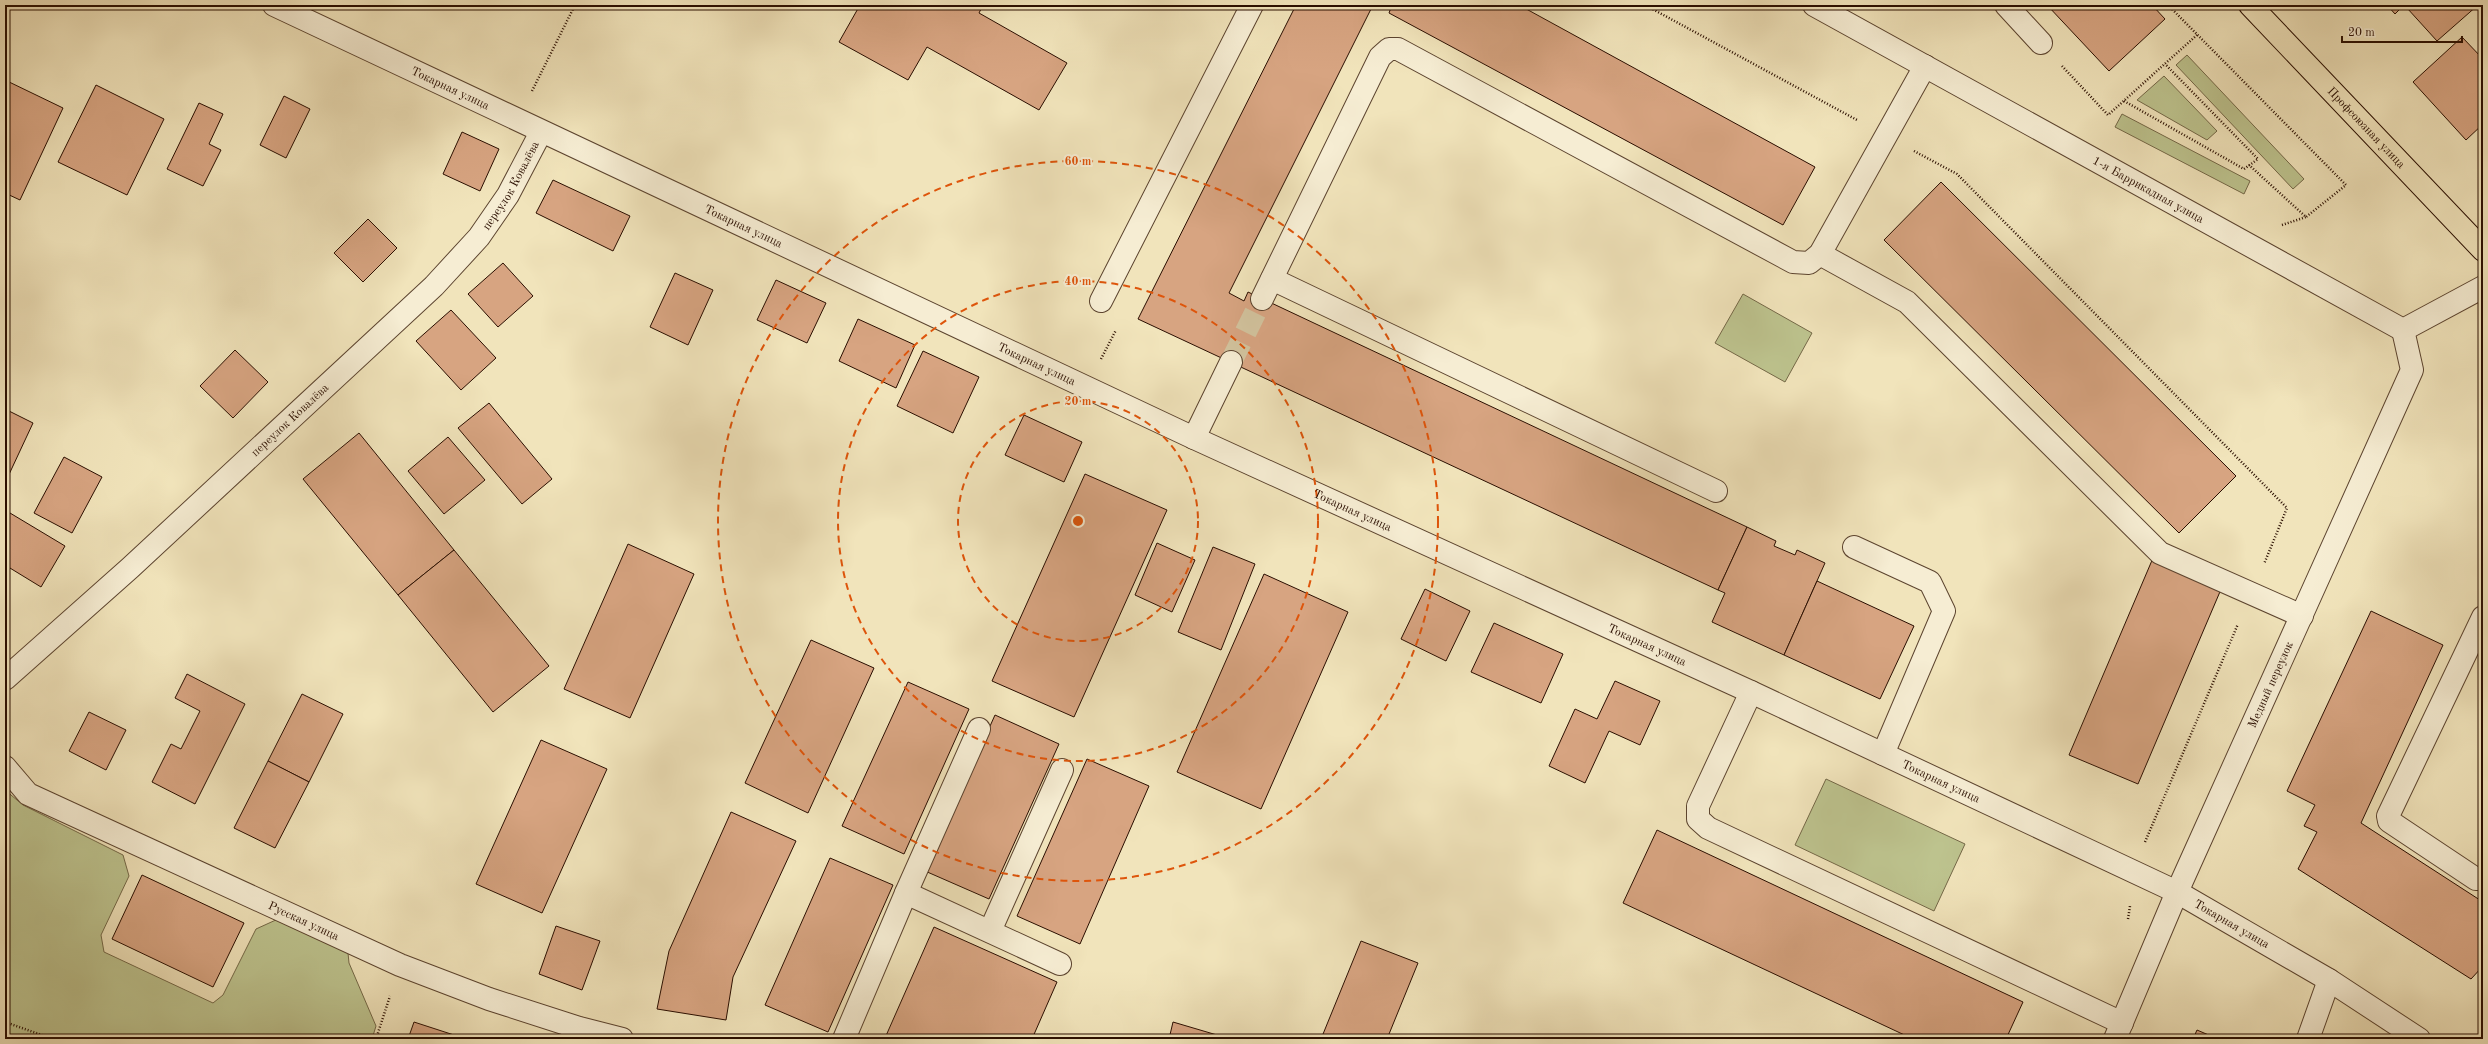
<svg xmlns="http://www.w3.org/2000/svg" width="2488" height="1044" font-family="'Old Standard TT',serif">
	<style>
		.green { fill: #bdc38e; stroke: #746847 }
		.building { fill: #d7a481; stroke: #2a0e00 }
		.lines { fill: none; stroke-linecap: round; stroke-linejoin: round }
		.minor-tunnel { stroke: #d3c49f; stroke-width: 22; stroke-dasharray: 22 11; stroke-linecap: butt }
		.minor-casing { stroke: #5c442f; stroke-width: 24 }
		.major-casing { stroke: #2a0e00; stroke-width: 24 }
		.path { stroke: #2a0e00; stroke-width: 2.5; stroke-dasharray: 1 2; stroke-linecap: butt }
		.minor { stroke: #f6edd3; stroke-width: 22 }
		.major { stroke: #f1e4bb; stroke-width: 22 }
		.ring { fill: none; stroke: #de550b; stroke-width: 2; stroke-dasharray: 7 5 }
		.labels { text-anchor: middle; stroke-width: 4; stroke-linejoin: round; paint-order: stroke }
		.street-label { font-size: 12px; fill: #2a0e00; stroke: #f6edd3 }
		.centre { fill: #de550b; stroke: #f6edd3; stroke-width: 2 }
		.ring-label { font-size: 12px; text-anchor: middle; font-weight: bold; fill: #de550b; stroke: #f6edd3; stroke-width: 4; stroke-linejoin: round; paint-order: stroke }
	</style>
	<rect width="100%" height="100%" fill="#f1e4bb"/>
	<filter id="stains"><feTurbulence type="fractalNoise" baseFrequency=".005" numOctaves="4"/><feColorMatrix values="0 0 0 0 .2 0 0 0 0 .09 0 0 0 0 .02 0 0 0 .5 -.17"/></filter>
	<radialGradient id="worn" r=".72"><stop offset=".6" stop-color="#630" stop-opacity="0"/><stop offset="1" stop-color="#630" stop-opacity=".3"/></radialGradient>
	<g class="green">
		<polygon points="2187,55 2304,179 2293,189 2176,65"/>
		<polygon points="2164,76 2217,131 2207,140 2137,100"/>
		<polygon points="2122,114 2250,181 2244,194 2115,127"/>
		<polygon points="1743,294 1812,333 1785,382 1715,343"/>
		<polygon points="1826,779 1965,844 1934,911 1795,845"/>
		<polygon points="5,790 23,805 123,855 129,876 101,935 104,952 213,1003 223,995 256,929 278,919 348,953 349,963 376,1026 372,1039 5,1039"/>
	</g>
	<g class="building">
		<polygon points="860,5 983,5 979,13 1067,63 1039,110 927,47 908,80 839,42"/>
		<polygon points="1296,5 1373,5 1229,293 1244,301 1248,292 1747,527 1718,590 1138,319"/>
		<polygon points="1392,5 1519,5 1815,167 1783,225 1389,13"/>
		<polygon points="2047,5 2152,5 2165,19 2109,71"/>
		<polygon points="2387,5 2404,5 2395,14"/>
		<polygon points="2410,5 2478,5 2437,41 2407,8"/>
		<polygon points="2462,37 2483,59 2483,124 2466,140 2413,82"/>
		<polygon points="5,80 63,108 20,200 5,193"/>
		<polygon points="96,85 164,119 127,195 58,162"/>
		<polygon points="284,96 310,109 286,158 260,145"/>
		<polygon points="199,103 223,114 209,144 221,150 203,186 167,169"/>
		<polygon points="462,132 499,149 480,191 443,174"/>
		<polygon points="553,180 630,216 613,251 536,213"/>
		<polygon points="1941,182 2236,476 2179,533 1884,240"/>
		<polygon points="368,219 397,248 363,282 334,253"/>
		<polygon points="503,263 533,296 498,327 468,294"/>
		<polygon points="675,273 713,290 688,345 650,327"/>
		<polygon points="776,280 826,303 807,343 757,320"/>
		<polygon points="451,310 496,358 461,390 416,341"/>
		<polygon points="858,319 915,345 896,388 839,361"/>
		<polygon points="235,350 268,382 233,418 200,386"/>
		<polygon points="923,351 979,377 953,433 897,406"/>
		<polygon points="489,403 552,479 522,504 458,428"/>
		<polygon points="5,409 33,423 5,483"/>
		<polygon points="1024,415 1082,442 1064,482 1005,455"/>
		<polygon points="359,433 454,550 398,595 303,479"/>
		<polygon points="448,437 485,480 444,514 408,471"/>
		<polygon points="64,457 102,477 72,533 34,513"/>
		<polygon points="1085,474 1167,510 1074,717 992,681"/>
		<polygon points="5,510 65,546 41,587 5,565"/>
		<polygon points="1747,527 1776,541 1774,546 1795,555 1797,550 1825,563 1784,655 1712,622 1725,593 1718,590"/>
		<polygon points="1157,543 1195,560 1172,612 1135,595"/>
		<polygon points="628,544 694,574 630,718 564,689"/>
		<polygon points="1213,547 1255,564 1221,650 1178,632"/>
		<polygon points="454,550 549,666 493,712 398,595"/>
		<polygon points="2153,558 2222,587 2138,784 2069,755"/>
		<polygon points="1264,574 1348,612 1261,809 1177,772"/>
		<polygon points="1817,581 1914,626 1880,699 1784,655"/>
		<polygon points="1425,589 1470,611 1446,661 1401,639"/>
		<polygon points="2371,611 2443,645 2361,823 2483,902 2483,966 2471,979 2298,869 2317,832 2304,826 2315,805 2287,791"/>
		<polygon points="1494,623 1563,654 1541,703 1471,672"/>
		<polygon points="811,640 874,668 808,813 745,783"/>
		<polygon points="187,674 245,704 195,804 152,782 171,744 181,749 200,711 175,698"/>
		<polygon points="1615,681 1660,701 1640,745 1609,731 1585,783 1549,766 1575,709 1597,719"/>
		<polygon points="908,682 969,709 904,854 842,826"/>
		<polygon points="302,694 343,714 309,782 268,761"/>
		<polygon points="89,712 126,730 106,770 69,751"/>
		<polygon points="995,715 1059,744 989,899 925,871"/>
		<polygon points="541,740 607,769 542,913 476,884"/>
		<polygon points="1087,759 1149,786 1080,944 1017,916"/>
		<polygon points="268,761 309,782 275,848 234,828"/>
		<polygon points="731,812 796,841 733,977 726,1020 657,1009 669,951"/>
		<polygon points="1657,830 2023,1002 2006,1039 1913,1039 1623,903"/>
		<polygon points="830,858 893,885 828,1032 765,1005"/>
		<polygon points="142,875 244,923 213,987 112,939"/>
		<polygon points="556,926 600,941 582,990 539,974"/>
		<polygon points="934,927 1057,982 1032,1039 885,1038"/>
		<polygon points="1361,941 1418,963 1387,1039 1321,1039"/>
		<polygon points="414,1022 454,1035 467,1039 408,1039"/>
		<polygon points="1173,1022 1217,1035 1216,1039 1169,1039"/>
		<polygon points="2197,1030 2218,1039 2193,1039"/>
	</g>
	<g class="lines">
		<polyline class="minor-tunnel" points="1231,362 1262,299"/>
		<g class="minor-casing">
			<g id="minor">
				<path id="s1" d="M274,5L1194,438L1751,692L2177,892L2329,980L2419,1039"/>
				<path id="s2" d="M1814,5L2403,330L2483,287"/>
				<polyline points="2006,5 2041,43"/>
				<polyline points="1820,254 1907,302 2160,553 2302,616"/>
				<polyline points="1272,279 1716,491"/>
				<polyline points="1262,299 1380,57 1389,49 1398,49 1793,262 1809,263 1820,254 1925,66"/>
				<polyline points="1101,301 1252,5"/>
				<polyline points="1194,438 1231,362"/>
				<polyline points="1854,547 1930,582 1944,611 1883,754"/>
				<polyline points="2483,617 2388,816 2389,821 2476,879 2483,879"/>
				<path id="s3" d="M5,679L130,568L434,286L479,237L508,195L541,132"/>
				<polyline points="1751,692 1698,806 1698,819 1708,828 2122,1023"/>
				<path id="s4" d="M5,767L28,794L400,965L489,999L579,1028L622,1039"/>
				<polyline points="906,893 979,729"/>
				<polyline points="990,931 1062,770"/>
				<polyline points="844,1039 906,893 1060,964"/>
				<path id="s5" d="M2115,1039L2177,892L2412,370L2403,330"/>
				<polyline points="2308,1039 2329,980"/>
			</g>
		</g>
		<g class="major-casing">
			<g id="major">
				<path id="s6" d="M2250,5L2483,250"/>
			</g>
		</g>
		<g class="path">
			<polyline points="1645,5 1857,120"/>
			<polyline points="2168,5 2346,185 2306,217 2249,165"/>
			<polyline points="2062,66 2108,115 2197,35"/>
			<polyline points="532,91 575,5"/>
			<polyline points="2124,101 2244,169 2258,159 2165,64"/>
			<polyline points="1914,151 1957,174 2287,508 2264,564"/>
			<polyline points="2282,225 2306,217"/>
			<polyline points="1101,359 1116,330"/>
			<polyline points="2145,842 2238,624"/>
			<polyline points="2128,919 2130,906"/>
			<polyline points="5,1022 53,1039"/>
			<polyline points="376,1039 390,996"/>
		</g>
		<use href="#minor" class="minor"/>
		<use href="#major" class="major"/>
	</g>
	<g class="ring">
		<circle cx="1078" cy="521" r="120"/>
		<circle cx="1078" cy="521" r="240"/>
		<circle cx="1078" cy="521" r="360"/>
	</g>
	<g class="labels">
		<g class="street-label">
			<text dy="4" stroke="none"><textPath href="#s1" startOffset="195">Токарная улица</textPath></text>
			<text dy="4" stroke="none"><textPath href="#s6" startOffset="169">Профсоюзная улица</textPath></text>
			<text dy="4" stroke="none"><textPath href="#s3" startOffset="709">переулок Ковалёва</textPath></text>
			<text dy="4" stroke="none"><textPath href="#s2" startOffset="382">1-я Баррикадная улица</textPath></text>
			<text dy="4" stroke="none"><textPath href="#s1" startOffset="519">Токарная улица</textPath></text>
			<text dy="4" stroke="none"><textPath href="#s1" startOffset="843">Токарная улица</textPath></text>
			<text dy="4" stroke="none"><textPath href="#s3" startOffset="385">переулок Ковалёва</textPath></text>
			<text dy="4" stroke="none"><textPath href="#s1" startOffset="1191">Токарная улица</textPath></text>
			<text dy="4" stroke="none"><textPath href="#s1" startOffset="1515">Токарная улица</textPath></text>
			<text dy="4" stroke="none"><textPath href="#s5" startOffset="387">Медный переулок</textPath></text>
			<text dy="4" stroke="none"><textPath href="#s1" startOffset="1839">Токарная улица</textPath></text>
			<text dy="4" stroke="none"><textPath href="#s4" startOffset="339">Русская улица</textPath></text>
			<text dy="4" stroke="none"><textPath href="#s1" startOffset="2163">Токарная улица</textPath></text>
		</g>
	</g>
	<circle cx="1078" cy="521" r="6" class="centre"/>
	<g class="ring-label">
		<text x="1078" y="165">60 m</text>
		<text x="1078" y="285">40 m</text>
		<text x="1078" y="405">20 m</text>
	</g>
	<rect width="2488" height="1044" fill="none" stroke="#f1e4bb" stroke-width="20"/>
	<rect x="6" y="6" width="2476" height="1032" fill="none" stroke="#2a0e00" stroke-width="2"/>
	<rect x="10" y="10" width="2468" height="1024" fill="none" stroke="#2a0e00"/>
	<path d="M2342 36v6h120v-6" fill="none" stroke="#2a0e00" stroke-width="2"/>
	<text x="2348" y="36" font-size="12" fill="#2a0e00" stroke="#f6edd3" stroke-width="3" paint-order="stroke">20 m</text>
	<rect width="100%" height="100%" filter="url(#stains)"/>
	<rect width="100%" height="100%" fill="url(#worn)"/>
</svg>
